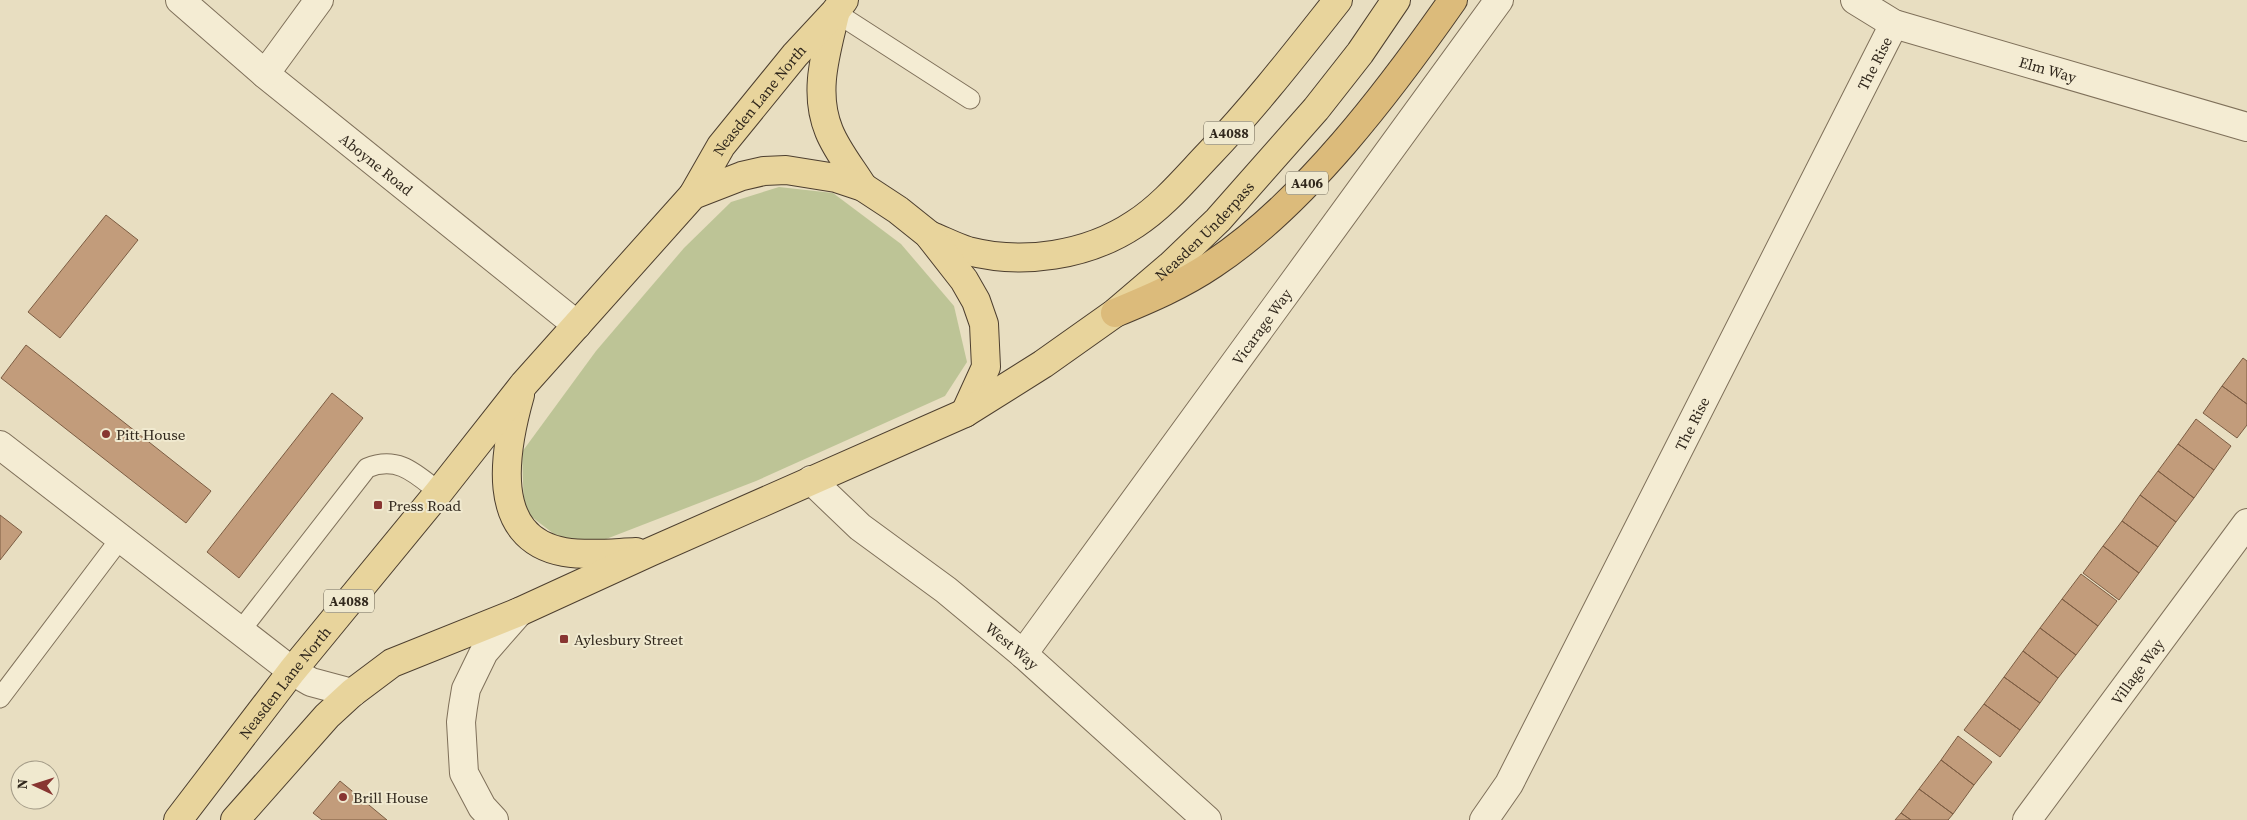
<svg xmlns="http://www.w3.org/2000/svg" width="2247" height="820" font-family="'Source Serif 4',serif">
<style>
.green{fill:#bdc496}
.building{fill:#c29c7b;stroke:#7c5d43}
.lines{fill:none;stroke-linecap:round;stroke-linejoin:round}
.service-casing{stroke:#7f705a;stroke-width:21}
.minor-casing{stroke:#7f705a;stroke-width:30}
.primary-casing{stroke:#4d3f2f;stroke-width:30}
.trunk-casing{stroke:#4d3f2f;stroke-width:30}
.service{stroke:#f4ecd3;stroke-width:19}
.minor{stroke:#f4ecd3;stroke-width:28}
.primary{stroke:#e8d49c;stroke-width:28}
.trunk{stroke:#dcbb7b;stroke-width:28}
.poi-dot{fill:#883531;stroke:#f0e9cf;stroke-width:2}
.labels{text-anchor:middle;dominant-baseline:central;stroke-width:4;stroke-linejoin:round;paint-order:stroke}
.shield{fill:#f0e9cf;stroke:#6a6252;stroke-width:1}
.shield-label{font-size:14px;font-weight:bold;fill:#31281d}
.street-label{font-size:15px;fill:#31281d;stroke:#f0e9cf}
.poi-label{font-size:15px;fill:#31281d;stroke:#f0e9cf;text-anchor:start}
</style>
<rect width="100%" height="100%" fill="#e8dec1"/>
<!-- green -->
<path class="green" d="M779,187l54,6 68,51 53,62 13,56 -22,34 -189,85 -168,65 -34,-12 -30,-23 -2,-59 74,-101 88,-103 47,-46z"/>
<!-- building -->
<path class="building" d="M106,215l32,25 -78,98 -32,-26z
M26,345l185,146 -25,32 -185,-145z
M2243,358l4,3v43l-25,-18z
M2222,386l25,18v21l-10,13 -34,-25z
M332,393l31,25 -124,160 -32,-26z
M2196,419l35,27 -17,24 -36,-26z
M2178,444l36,26 -20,28 -36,-27z
M2158,471l36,27 -18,24 -36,-27z
M2140,495l36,27 -18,25 -36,-26z
M0,515l22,17 -22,28z
M2122,521l36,26 -19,26 -36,-27z
M2103,546l36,27 -20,27 -36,-27z
M2081,574l36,27 -19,25 -36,-27z
M2062,599l36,27 -22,29 -36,-27z
M2040,628l36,27 -18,23 -35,-27z
M2023,651l35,27 -18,25 -36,-26z
M2004,677l36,26 -20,27 -36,-26z
M1984,704l36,26 -20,27 -36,-27z
M1958,736l34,26 -18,23 -33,-25z
M1941,760l33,25 -21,29 -34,-25z
M340,781l47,39h-65l-9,-7z
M1919,789l34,25 -5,6h-37l-10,-7z
M1901,813l10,7h-16z"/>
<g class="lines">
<!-- service casing -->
<g class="service-casing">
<path id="service" d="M835,12l135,87
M241,630l126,-162c31,-13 49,6 72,24
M0,698l120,-159"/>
</g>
<!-- minor casing -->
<g class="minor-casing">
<g id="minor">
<path id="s1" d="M180,0l85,74 312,251"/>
<path id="s2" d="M1855,0l39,24 353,103"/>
<path d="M265,74l54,-74"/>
<path d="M0,445l292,226 19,11 41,11"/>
<path id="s3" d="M811,480l49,47 86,63 77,64 184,166"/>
<path id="s4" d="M1023,654l476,-654"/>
<path d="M494,820l-12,-13 -18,-34 -3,-51 2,-15 3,-18 18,-37 35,-40"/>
<path id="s5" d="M1484,820l25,-36 385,-760"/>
<path id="s6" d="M2027,820l220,-297"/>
</g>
</g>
<!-- primary casing -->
<g class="primary-casing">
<g id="primary">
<path d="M835,14c-9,39 -22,78 -6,117 8,20 23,38 34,56"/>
<path id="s7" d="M693,195l28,-49 74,-91 40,-43 9,-12"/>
<path d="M929,235c13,5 26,12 39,16 55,14 119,5 167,-27 28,-18 51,-46 74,-70 46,-48 87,-101 129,-154"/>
<path d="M520,395c-15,53 -33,143 44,157 24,4 48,1 72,0"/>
<path id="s8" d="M178,820l114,-149 147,-179 85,-108 169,-189 49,-19 22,-5 22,-1 50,8 27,9 35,23 30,24 36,46 12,21 8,23 2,43 -21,46"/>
<path id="s9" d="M235,820l92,-104 25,-23 40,-30 127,-51 131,-60 315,-139 78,-49 72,-51 55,-47 48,-46 98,-111 44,-56 36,-53"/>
</g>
</g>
<!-- trunk casing -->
<g class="trunk-casing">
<path id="trunk" d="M1115,313c34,-14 67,-28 98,-49 92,-61 177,-174 240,-264"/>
</g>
<!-- service -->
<use href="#service" class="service"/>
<!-- minor -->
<use href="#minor" class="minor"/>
<!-- primary -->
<use href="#primary" class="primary"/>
<!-- trunk -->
<use href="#trunk" class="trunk"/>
</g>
<!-- markers -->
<g class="poi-dot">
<circle cx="106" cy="434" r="5"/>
<rect x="373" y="500" width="10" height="10" rx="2.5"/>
<rect x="559" y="634" width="10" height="10" rx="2.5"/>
<circle cx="343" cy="797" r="5"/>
</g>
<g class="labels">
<!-- shield labels -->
<g class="shield">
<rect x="1204" y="121.5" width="50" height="23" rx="4"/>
<rect x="1286" y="171.5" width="42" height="23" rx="4"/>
<rect x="324" y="589.5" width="50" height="23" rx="4"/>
</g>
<g class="shield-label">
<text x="1229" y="133">A4088</text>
<text x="1307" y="183">A406</text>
<text x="349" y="601">A4088</text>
</g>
<!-- street labels -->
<g class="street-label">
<text stroke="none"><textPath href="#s5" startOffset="852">The Rise</textPath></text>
<text stroke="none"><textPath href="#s2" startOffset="206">Elm Way</textPath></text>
<text stroke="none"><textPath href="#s7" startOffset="116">Neasden Lane North</textPath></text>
<text stroke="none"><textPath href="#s1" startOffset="256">Aboyne Road</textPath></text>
<text stroke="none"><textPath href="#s9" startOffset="1150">Neasden Underpass</textPath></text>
<text stroke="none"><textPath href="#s4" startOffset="405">Vicarage Way</textPath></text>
<text stroke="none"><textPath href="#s5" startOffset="448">The Rise</textPath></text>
<text stroke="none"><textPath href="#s3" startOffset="261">West Way</textPath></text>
<text stroke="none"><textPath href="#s6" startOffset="185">Village Way</textPath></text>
<text stroke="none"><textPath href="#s8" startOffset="174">Neasden Lane North</textPath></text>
</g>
<!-- poi labels -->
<g class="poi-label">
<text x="116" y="434">Pitt House</text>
<text x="388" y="505">Press Road</text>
<text x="574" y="639">Aylesbury Street</text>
<text x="353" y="797">Brill House</text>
</g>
</g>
<!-- north arrow -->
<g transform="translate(35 785) rotate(274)"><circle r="24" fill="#f0e9cf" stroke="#a49c88"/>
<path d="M0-4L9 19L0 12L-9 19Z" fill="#883531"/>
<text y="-8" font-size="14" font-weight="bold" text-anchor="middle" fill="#31281d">N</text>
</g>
</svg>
